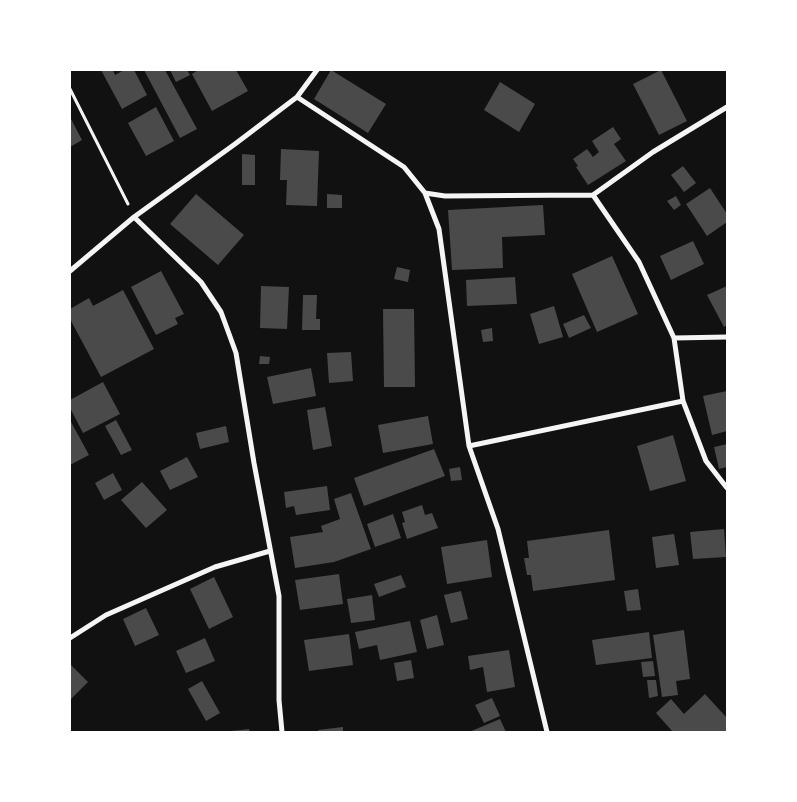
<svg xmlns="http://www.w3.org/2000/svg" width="797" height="802" font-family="Karla,sans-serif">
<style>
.building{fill:#4a4a4a}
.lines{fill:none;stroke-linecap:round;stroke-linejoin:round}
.path{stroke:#f5f5f5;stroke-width:3}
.minor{stroke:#f5f5f5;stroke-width:5}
</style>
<rect width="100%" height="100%" fill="#111"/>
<!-- building -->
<path class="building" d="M101,70h12l2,5 9,-5h10l13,25 -25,14z
M144,70h21l32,59 -17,9z
M170,70h17l3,5 -14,7z
M198,70h38l12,21 -36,20 -20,-37z
M331,70l55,34 -18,29 -54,-34z
M661,70l26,51 -28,14 -26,-51z
M500,82l35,22 -16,28 -35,-22z
M156,107l18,34 -28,15 -18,-33z
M70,117l12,23 -12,7z
M613,127l8,12 -7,5 12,17 -38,24 -12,-18 2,-1 -5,-7 14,-10 6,8 6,-5 -7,-11z
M281,149l38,2 -2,55 -31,-1 1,-25h-7z
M242,154l13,1v30h-13z
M683,166l13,17 -12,9 -13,-17z
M710,188l17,26v8l-20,14 -21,-32z
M196,194l48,41 -26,30 -48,-41z
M327,194l15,1v13h-15z
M676,196l5,9 -7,5 -7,-9z
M543,205l2,30 -43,2 1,31 -51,2 -4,-60z
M693,241l11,23 -33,16 -11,-24z
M612,256l26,58 -41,18 -25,-58z
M397,267l13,3 -2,12 -14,-3z
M161,271l23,43 -9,4 3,6 -22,11 -25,-48z
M515,277l2,27 -50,2 -1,-26z
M261,286l28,1 -2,42 -27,-1z
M727,286v39l-3,2 -17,-32z
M123,290l31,59 -53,28 -31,-58v-10l19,-11 4,8z
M303,295h14l-1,24h4v11h-18z
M554,306l9,31 -24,7 -9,-30z
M383,309h31l1,78h-31z
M584,315l7,13 -22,10 -6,-14z
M492,328l1,13 -10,1 -2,-12z
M351,352l2,29 -24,2 -2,-30z
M260,356l10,1 -1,7h-10z
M311,368l5,28 -43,8 -6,-27z
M103,382l17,32 -37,19 -13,-25v-8z
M727,391v40l-15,4 -9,-39z
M325,407l7,39 -19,4 -6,-40z
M428,416l5,28 -50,9 -5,-28z
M70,420l19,35 -19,10z
M116,420l16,30 -11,5 -16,-29z
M226,426l3,16 -29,7 -4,-16z
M673,435l13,46 -36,10 -13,-45z
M727,444v23l-8,2 -5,-22z
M434,449l11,27 -81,30 -10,-28z
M187,457l11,20 -28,13 -10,-19z
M460,467l2,13 -11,1 -2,-12z
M113,473l9,17 -18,10 -9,-17z
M142,482l25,28 -21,18 -25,-28z
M327,486l3,24 -34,5 -2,-9 -8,2 -2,-16z
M351,493l20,56 -37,13 -39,6 -5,-31 33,-5 -2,-6 19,-7 -6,-20z
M422,505l3,10 7,-2 6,15 -31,11 -5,-16 3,-1 -3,-10z
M393,514l8,24 -26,9 -8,-23z
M724,529l2,28 -33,2 -3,-27z
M609,530l6,50 -82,11 -2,-16h-4l-3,-17h5l-2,-17z
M674,534l5,31 -23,3 -4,-31z
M487,540l5,37 -45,7 -6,-37z
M339,574l4,30 -43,6 -5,-30z
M401,575l5,12 -27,10 -5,-13z
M214,577l19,40 -24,12 -19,-40z
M638,589l3,21 -14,1 -3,-20z
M461,591l7,28 -17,4 -7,-28z
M372,595l3,25 -24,3 -4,-24z
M146,608l13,27 -24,11 -12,-27z
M437,615l7,30 -17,4 -7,-29z
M410,621l7,31 -37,8 -3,-15 -18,4 -4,-17z
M684,630l6,49 -14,2 2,14 -16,2 -9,-62z
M649,632l3,26 -56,7 -4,-25z
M349,634l4,31 -44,6 -5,-31z
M205,638l10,23 -29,12 -10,-22z
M509,650l6,37 -28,5 -4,-25 -13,3 -2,-14z
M411,660l3,18 -17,3 -3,-18z
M653,661l2,15 -12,1 -2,-15z
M70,664l18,18 -18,18z
M647,680h9l2,16 -9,2z
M202,681l18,32 -14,8 -18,-32z
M705,694l22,24v14h-54l-17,-19 15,-14 13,15z
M492,698l8,18 -16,7 -9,-18z
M500,719l6,13h-37z
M343,727v5h-24l-1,-2z
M249,729l1,3h-19v-1z"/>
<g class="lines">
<!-- path -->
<path class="path" d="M70,89l58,115"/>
<!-- minor -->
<path class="minor" d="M297,97l107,70 21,26 14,36 30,217 29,83 49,203
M425,193l20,3 148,-1 60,-43 74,-45
M593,195l46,67 35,76 9,63 23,60 21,27
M134,217l67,65 20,30 15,41 18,110 25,133v104l3,32
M70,271l64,-54 101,-73 62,-47 20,-27
M674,338l53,-1
M469,446l214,-45
M70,638l36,-23 109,-48 55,-16"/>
</g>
<!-- border -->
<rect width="797" height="802" fill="none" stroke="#ffffff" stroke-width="142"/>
</svg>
